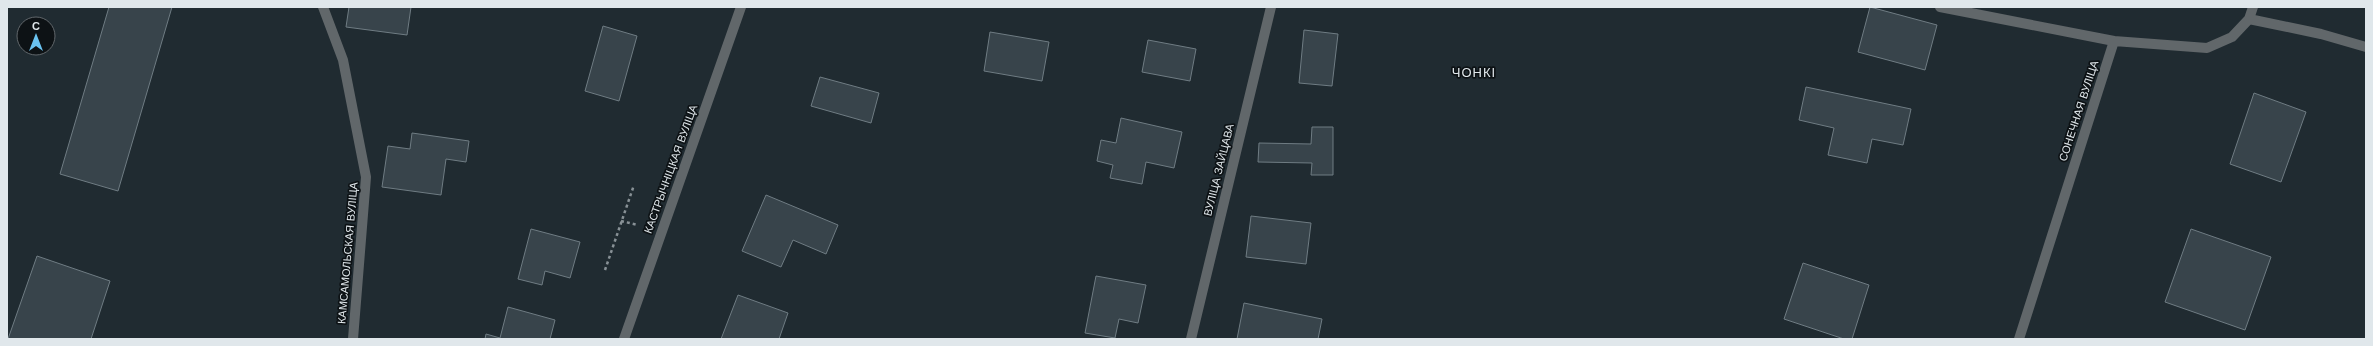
<svg xmlns="http://www.w3.org/2000/svg" width="2373" height="346" font-family="'Work Sans',sans-serif">
<style>
.building{fill:#38444b;stroke:#6f7c83}
.lines{fill:none;stroke-linecap:round;stroke-linejoin:round}
.path{stroke:#889196;stroke-width:2.5;stroke-dasharray:3 3;stroke-linecap:butt}
.minor{stroke:#61676a;stroke-width:10}
.tertiary{stroke:#61676a;stroke-width:10}
.labels{text-anchor:middle;dominant-baseline:central;stroke-width:3.5;stroke-linejoin:round;paint-order:stroke}
.street-label{font-size:11px;fill:#e0e7eb;stroke:#0d1215}
.quarter-label{font-size:13px;letter-spacing:1px;fill:#e0e7eb;stroke:#0d1215}
</style>
<rect width="100%" height="100%" fill="#202b31"/>
<!-- building -->
<path class="building" d="M109,7h63l-54,184 -58,-17z
M349,7h62l-4,28 -61,-8z
M1870,7l67,18 -12,45 -67,-18z
M603,26l34,10 -18,65 -34,-10z
M1304,30l34,4 -6,52 -33,-3z
M990,32l59,10 -7,39 -58,-10z
M1148,40l48,9 -6,32 -48,-9z
M820,77l59,16 -8,30 -60,-17z
M1806,87l105,22 -8,36 -31,-6 -5,24 -39,-8 6,-27 -35,-8z
M2254,93l52,19 -25,70 -51,-18z
M1121,118l61,14 -8,36 -28,-6 -4,22 -32,-6 3,-13 -16,-4 4,-21 15,3z
M1312,127h21v48h-22l1,-12 -54,-1 1,-19 52,1z
M412,133l57,8 -3,21 -20,-3 -5,36 -59,-8 6,-41 22,3z
M766,195l72,30 -12,29 -33,-14 -12,27 -39,-16z
M1251,216l60,7 -5,41 -60,-7z
M531,229l49,13 -10,36 -25,-7 -3,14 -24,-6z
M2191,229l80,28 -26,73 -80,-28z
M37,256l73,25 -19,58h-83z
M1803,263l66,22 -17,54h-8l-60,-20z
M1096,276l50,9 -8,38 -19,-4 -4,19 -30,-5z
M738,295l50,18 -9,26h-58z
M1244,303l78,16 -4,20h-81z
M508,307l47,13 -5,19h-65l1,-5 14,4z"/>
<g class="lines">
<!-- path -->
<path class="path" d="M621,221l17,4
M605,270l29,-85"/>
<!-- minor -->
<path class="minor" d="M323,7l20,53 23,117 -13,162
M1940,7l174,34
M2249,19l72,15 45,13
M1191,339l80,-332
M2019,339l95,-298 93,7 25,-11 17,-18 4,-12"/>
<!-- tertiary -->
<path class="tertiary" d="M624,339l117,-332"/>
</g>
<g class="labels">
<!-- street labels -->
<g class="street-label">
<text transform="translate(2079 111) rotate(-72)">СОНЕЧНАЯ ВУЛІЦА</text>
<text transform="translate(671 169) rotate(-70)">КАСТРЫЧНІЦКАЯ ВУЛІЦА</text>
<text transform="translate(1219 170) rotate(-76)">ВУЛІЦА ЗАЙЦАВА</text>
<text transform="translate(348 253) rotate(-85)">КАМСАМОЛЬСКАЯ ВУЛІЦА</text>
</g>
<!-- quarter labels -->
<g class="quarter-label">
<text x="1474" y="72">ЧОНКІ</text>
</g>
</g>
<!-- border -->
<rect width="2373" height="346" fill="none" stroke="#e0e7eb" stroke-width="16"/>
<!-- north arrow -->
<g transform="translate(36 36)"><circle r="19" fill="#0d1215" stroke="#61676b"/>
<path d="M0-3L7 15L0 10L-7 15Z" fill="#6ac3f1"/>
<text y="-6" font-size="11" font-weight="bold" text-anchor="middle" fill="#e0e7eb">С</text>
</g>
</svg>
